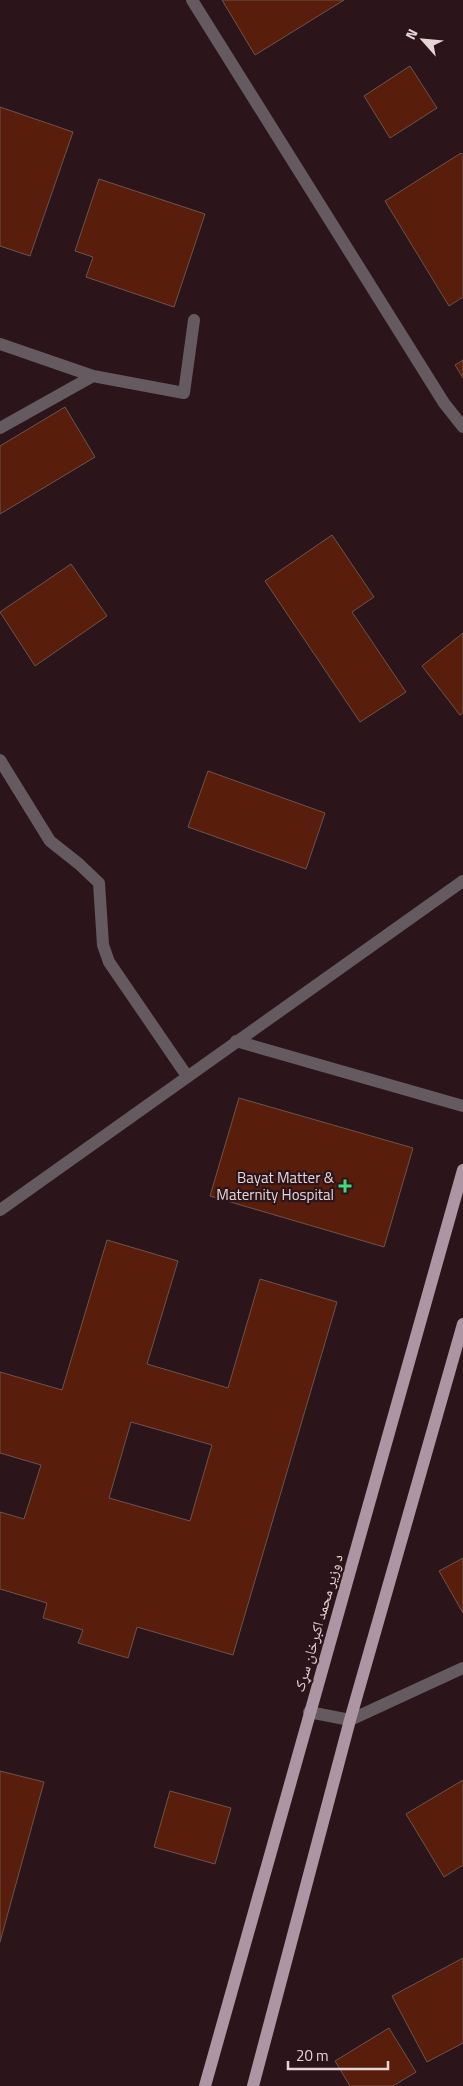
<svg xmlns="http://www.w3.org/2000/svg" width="463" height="2086" font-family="'Titillium Web','Noto Naskh Arabic',sans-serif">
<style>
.building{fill:#581e0b;stroke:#6d534b;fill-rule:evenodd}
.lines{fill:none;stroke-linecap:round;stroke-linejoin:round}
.lane{stroke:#645a60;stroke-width:12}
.street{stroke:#645a60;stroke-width:12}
.primary{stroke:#ac96a4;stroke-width:12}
.poi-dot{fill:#45d77a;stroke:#2c151a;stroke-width:2}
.labels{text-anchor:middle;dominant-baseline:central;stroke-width:4.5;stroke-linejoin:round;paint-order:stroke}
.poi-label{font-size:15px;fill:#e5d5d7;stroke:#2c151a;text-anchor:end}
.street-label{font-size:15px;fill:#e5d5d7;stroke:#2c151a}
</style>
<rect width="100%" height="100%" fill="#2c151a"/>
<!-- building -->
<path class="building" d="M222,0h122l-89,55z
M410,66l27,42 -47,30 -26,-42z
M0,107l73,25 -43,124 -30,-10z
M461,153l2,2v142l-14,9 -64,-105z
M99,179l106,35 -31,93 -88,-30 7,-20 -18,-6z
M463,360v18l-8,-13z
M65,407l30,50 -95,57v-68z
M332,535l42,62 -22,15 54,80 -46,30 -95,-141z
M71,564l36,52 -72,50 -35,-54z
M463,633v80l-3,2 -38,-49z
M208,771l117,42 -19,56 -118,-42z
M239,1098l174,50 -29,99 -174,-51z
M107,1240l71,21 -31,103 81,24 32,-109 77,23 -104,353 -96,-28 -9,31 -50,-15 5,-13 -40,-12 4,-15 -47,-14v-77l24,7 17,-54 -41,-12v-81l62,18zM131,1422l81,23 -22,76 -81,-23z
M463,1558v55l-24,-42z
M0,1771l44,11 -44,160z
M463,1780v85l-19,12 -38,-63z
M170,1791l61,17 -16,56 -61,-17z
M463,1958v85l-36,19 -35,-66z
M389,2028l27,44 -23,14h-43l-15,-25z"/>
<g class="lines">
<!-- lane -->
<path class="lane" d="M192,0l252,403 19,24
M0,344l93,32
M0,428l93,-52 91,17 10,-73
M0,760l50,81 29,23 20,19 4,62 6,17 78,114
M236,1041l227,65"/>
<!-- street -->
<path class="street" d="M0,1210l463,-329
M309,1712l41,8 113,-52"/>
<!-- primary -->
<path class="primary" d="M205,2086l258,-916
M253,2086l97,-366 113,-396"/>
</g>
<!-- markers -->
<path class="poi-dot" d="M342.5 1178.5h5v5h5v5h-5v5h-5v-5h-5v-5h5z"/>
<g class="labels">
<!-- poi labels -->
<g class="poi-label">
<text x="334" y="1177">Bayat Matter &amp;<tspan x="334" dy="17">Maternity Hospital</tspan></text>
</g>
<!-- street labels -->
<g class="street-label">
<text transform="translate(318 1623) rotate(-74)">د وزیر محمد اکبرخان سړک</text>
</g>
</g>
<!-- north arrow -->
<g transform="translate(423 40) rotate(297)" stroke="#2c151a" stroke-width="4" paint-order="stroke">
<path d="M0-4L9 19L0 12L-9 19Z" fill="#e5d5d7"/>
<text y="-8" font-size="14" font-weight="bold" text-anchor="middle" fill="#e5d5d7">N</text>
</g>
<!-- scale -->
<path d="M288 2061v8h100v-8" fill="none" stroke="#e5d5d7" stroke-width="2.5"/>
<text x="296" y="2061" font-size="15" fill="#e5d5d7" stroke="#2c151a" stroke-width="4" paint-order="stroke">20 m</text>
</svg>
